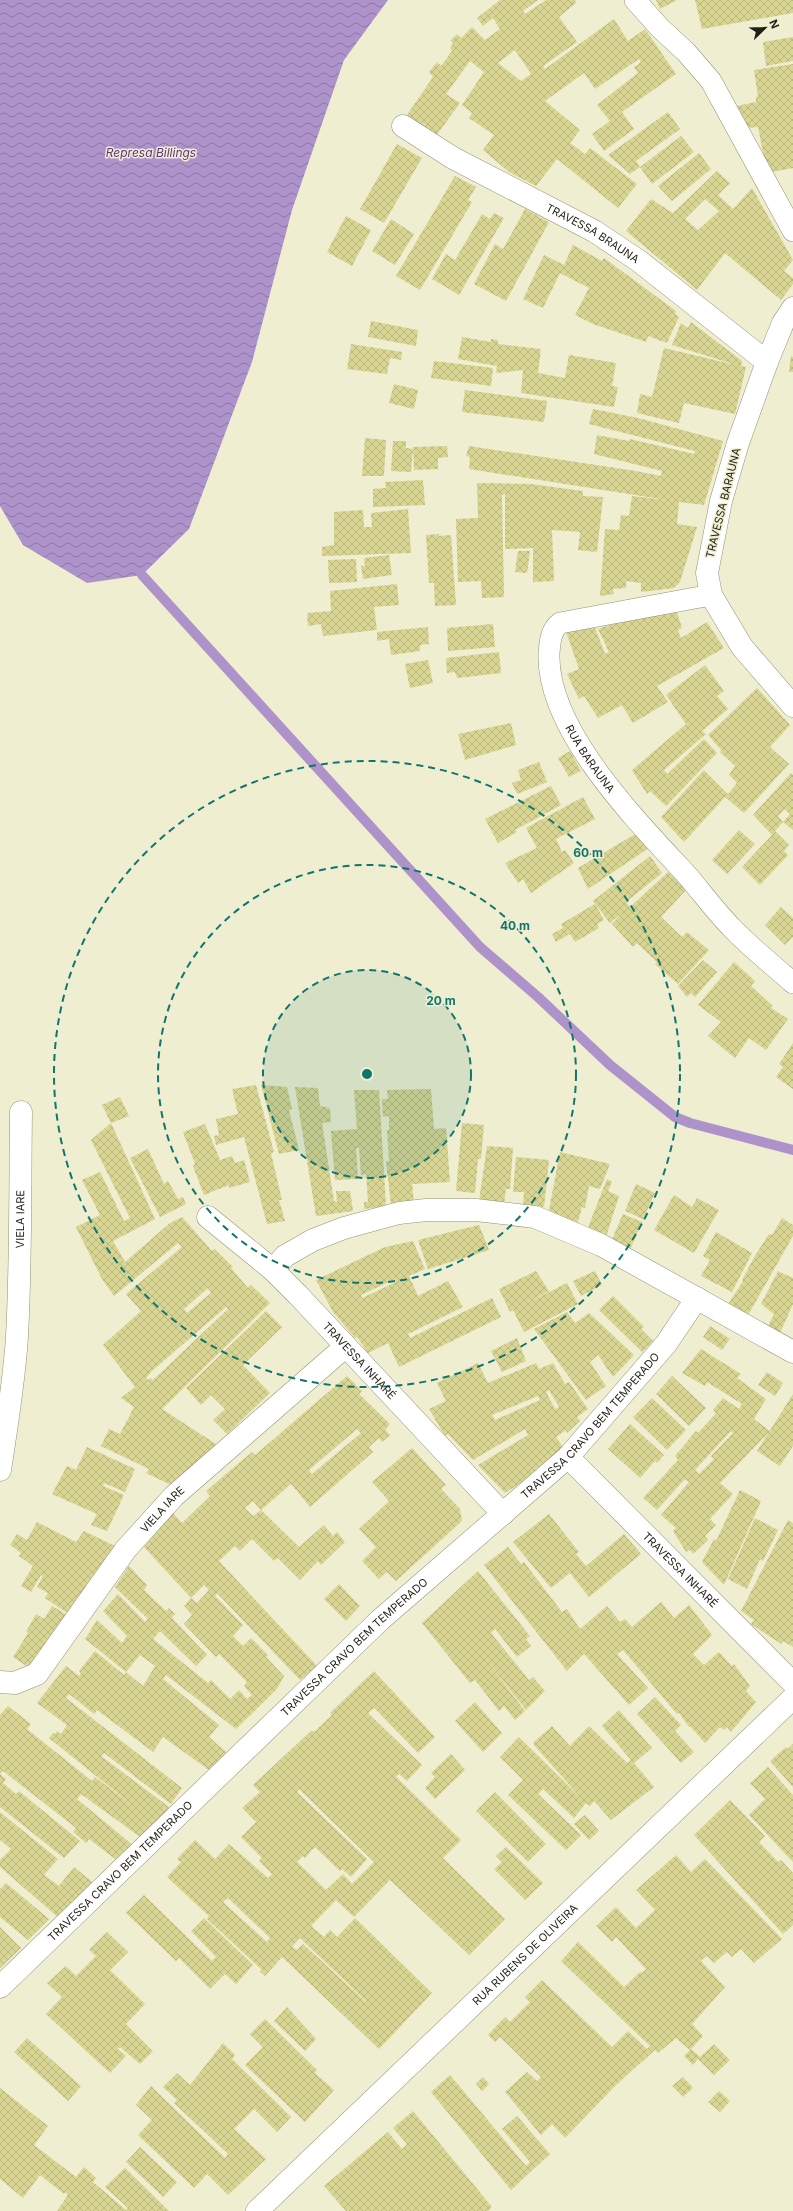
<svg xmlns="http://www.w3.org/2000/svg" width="793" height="2211" font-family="Inter,sans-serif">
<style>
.water{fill:url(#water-waves)}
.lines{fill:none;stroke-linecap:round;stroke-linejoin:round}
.stream{stroke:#ae93cb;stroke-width:10}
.building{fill:url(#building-cross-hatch);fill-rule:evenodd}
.lane-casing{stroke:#949278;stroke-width:22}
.street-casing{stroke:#949278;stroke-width:23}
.secondary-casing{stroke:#949278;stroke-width:23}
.lane{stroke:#fff;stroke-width:21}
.street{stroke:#fff;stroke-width:22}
.secondary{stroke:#fff;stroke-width:22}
.ring{fill:none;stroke:#0f766e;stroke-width:2;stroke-dasharray:7 5}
.labels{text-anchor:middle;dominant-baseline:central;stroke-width:3;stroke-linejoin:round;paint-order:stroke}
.street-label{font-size:11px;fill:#201f15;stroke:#efeed1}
.water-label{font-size:12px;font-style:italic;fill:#5b377c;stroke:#efeed1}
.centre{fill:#0f766e;stroke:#efeed1;stroke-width:2}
.ring-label{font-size:12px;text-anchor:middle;font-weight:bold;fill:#0f766e;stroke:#efeed1;stroke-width:3;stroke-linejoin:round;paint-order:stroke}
</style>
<defs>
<pattern id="water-waves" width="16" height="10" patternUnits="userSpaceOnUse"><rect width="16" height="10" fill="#ae93cb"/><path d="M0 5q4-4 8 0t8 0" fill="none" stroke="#8d77a4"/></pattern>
<pattern id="building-cross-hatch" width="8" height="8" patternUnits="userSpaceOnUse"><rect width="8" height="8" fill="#d9d593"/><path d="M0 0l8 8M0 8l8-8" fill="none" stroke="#bab67e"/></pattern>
</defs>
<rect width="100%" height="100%" fill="#efeed1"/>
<!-- water -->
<path class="water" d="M0,0h388l-44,60 -52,150 -40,152 -63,167 -47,46 -55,8 -64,-38 -23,-39z"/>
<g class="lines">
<!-- stream -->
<path class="stream" d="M142,575l338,372 58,50 72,68 65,52 15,6 103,27"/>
</g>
<!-- building -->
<path class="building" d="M500,0h38l-15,11 2,3 21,-14h29l1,3 -17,14 18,25 -34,24 2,3 69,-50 14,22 17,-12 31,45 -54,38 12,17 -30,22 -12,-17 18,-13 -13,-16 41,-32 -4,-6 7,-5 -2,-3 -44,30 -11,-16 -39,28 35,29 -10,13 15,11 5,-6 47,36 -19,24 -61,-49 -21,27 -27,-14 -26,-22 11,-15 -25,-17 3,-5 -10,-8 22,-33 -14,-11 -24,33 14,9 -24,33 -29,-21 26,-38 -4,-5 8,-10 4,4 11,-15 -2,-3 3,-5 -3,-2 7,-7 4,4 11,-11 13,13 15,-11 -7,-11 -10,8 -6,-8zM515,50l16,24 -10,7 -23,-18z
M656,0h21l-17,9z
M695,0h98v13l-91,16z
M793,37v24l-27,5 -3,-24z
M793,64v104l-26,5 -9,-46 -13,1 -8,-22 19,-4v-5l2,-1 -4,-26z
M668,112l12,17 -44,32 4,6 -10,7 -22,-19z
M681,136l13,16 -42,32 -12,-17z
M397,144l25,14 -38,65 -24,-14z
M699,153l12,16 -39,32 -14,-15z
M717,171l13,12 -12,12 15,14 19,-21 41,72 -9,11 9,7v6l-12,16 -56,-47 -28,37 -71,-59 25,-32 22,14zM705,199l14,12 -21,19 -13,-11z
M455,176l21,11 -8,13 4,2 -52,88 -24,-14z
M525,209l24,13 -43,79 -32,-17 21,-40 8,5z
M494,213l10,5 -45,77 -27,-16 14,-25 9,6 27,-46 8,5z
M346,216l25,14 -19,36 -25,-14z
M391,219l23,15 -19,31 -23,-14z
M573,245l29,16 2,-3 72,53 -1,3 4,3 -12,26 -19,-7 -2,6 -53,-18 -18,-9 14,-27 -29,-15 -17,35 -20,-9 21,-44 20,10z
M371,321l47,9 -2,16 -48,-9z
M691,322l51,39 -1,5 5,1 -11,47 -51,-11 -5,20 -42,-10 3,-19 12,3 12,-49 72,17 -64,-20 9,-22 7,5z
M462,337l29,5v-3l7,1v4l43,5 -3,24 27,5 4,-23 47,8 -4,23 6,1 -4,20 -93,-14 2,-23 -27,3 1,-7 -39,-7z
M351,344l51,8 -1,8 -11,-2 -3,16 -40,-5z
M791,356l2,1v15h-4z
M434,361l59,7 -2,18 -60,-8z
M394,384l24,6 -4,19 -25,-6z
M465,390l82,11 -3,21 -82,-10z
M593,409l45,9 85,23 -19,64 -25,-3 -2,22 20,3 -17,55 -6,6 -33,4v-9l-15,-2v7l-13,1 1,5 -14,2 5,-67 14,1 2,-15 8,1 3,-20 35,4 -198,-31 1,-12 -4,-1 3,-10 167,25 25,5 1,-5 -68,-17 3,-19 32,6 1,-2 64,15 1,-3 -106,-27z
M365,438l21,2 -2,36h-22z
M393,441h13v7l7,1 -2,23 -20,-1z
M447,446l1,11 -10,1v11l-24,1 -1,-23z
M423,480l2,25 -52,2v-18l13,-1 -1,-6z
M477,483l54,1 52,7v5l20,1 -6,55 -19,-2 2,-18 -28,-2 2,51 -21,1v-34l-28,1v-55l-3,1 2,102 -22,1 -1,-17 -23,1 -2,-63 22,-1z
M408,509l3,44 -89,3v-9l12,-2v-33l29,-2 1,17h8l-1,-14z
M439,534v2l12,-1 5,70 -21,1 -1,-23h-5l-3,-48z
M518,551h12l-3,22 -12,-1z
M389,555l3,20 -29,4 -2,-13h4l-1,-8z
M356,559l1,23 -28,1 -1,-23z
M397,584l2,21 -25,2 3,23 -54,6 -2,-12 -13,2 -1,-13 24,-2 -1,-20z
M676,609l6,19 -4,2 3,8 26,-16 17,26 -67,38 11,16 -35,21 -11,-18 -24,13 -14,-22 -5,3 -12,-25 12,-5 -16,-46 29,-3 13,34 4,-2 -11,-23 26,-9z
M493,624l2,23 -47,4 -1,-23z
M428,627l1,17 -9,1v6l-29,4 -2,-16 -12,2v-9z
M499,652l2,21 -44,5 -2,-6 -8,1 -1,-15z
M428,660l5,23 -23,5 -5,-24z
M705,665l19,26 -7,5 11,13 -26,22 4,3 -42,36 3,4 37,-35 13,14 -51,53 -16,-15 -3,3 -15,-24 54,-46 -20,-29z
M757,688l33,37 -20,22 19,17 -45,49 -19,-16 -41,45 -23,-25 43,-47 24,24 9,-11 -8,-8 6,-9 -15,-14 2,-1 -14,-16z
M511,723l5,22 -51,15 -7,-26z
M570,751l11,20 -12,6 -11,-19z
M539,762l8,20 -30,12 -5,-11 9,-3 -3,-10z
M791,773l2,2v55l-10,-8 7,-8 -5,-5 -7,7 5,6 -8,9 14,14 -5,6 4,4 -28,30 -18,-18 30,-32 -19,-20z
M551,786l10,19 -46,25 2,2 -19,11 -13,-24z
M583,797l12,22 -39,20 6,13 3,-2 9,13 -43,30 -8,-14 -5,4 -13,-20 32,-15 -11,-20z
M739,830l16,14 -28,30 -15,-14z
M637,833l12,15 -61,41 -10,-21z
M650,856l12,17 -36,29 4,5 38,-35 18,18 -25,27 21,20 5,-5 22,18 -31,34 -23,-20 2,-2 -20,-19 -4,4 -21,-23 10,-10 -12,9 -17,-22z
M595,904l9,16 -7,4 2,4 -24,14 -5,-8 -14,8 -4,-8 11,-6 -2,-4z
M781,907l12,11v19l-8,8 -20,-20z
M703,960l14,12 -22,25 -4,-4 -4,4 -9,-11z
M734,962l21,19 -4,5 22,20 -2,2 17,11 -22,31 -17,-12 -14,20 -27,-22 13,-14 -23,-17z
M793,1043v46l-17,-12 7,-10 -4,-3z
M256,1085l18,67 -3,1 11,47h-3l6,21 -18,3 -23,-87 -28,8 -2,-9 5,-1 -3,-16 22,-5 -6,-25z
M261,1085l26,2 5,22 -3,1 10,40 -20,4z
M295,1087l23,1 2,18 10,2 1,14 -9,1 12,78 3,1 -1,-11h14l3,20 -37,5z
M431,1089l3,40 12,-1 4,54 -38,2 2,19 -23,2 -5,-44h3l-2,-31h2v-14l-6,1 -1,-18h6l-1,-9z
M354,1090h25l7,116 -22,3v-7h4l-2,-28 -5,1 -2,-27h-3l2,31 -23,1 -4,-49 26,-2z
M120,1097l9,19 -18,7 44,96 -42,22 12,21 45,-39 12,-6 30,34 3,-2 18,18 -2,1 17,20 3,-3 19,18 -108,106 57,37 -46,40 -27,-13 3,-4 -48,-23 8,-17 11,5 14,-27 -13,-9 14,-11 -32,-42 38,-34 -15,-17 56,-47 -4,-4 -64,53 -12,-17 -26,-52 24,-12 -18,-35 18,-8 24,49 6,-3 -39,-78 20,-17 -9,-18zM208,1288l3,5 -24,20 -3,-4zM226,1307l2,2 -75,71 -2,-2 -3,2 -2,-2 6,-7z
M462,1123l22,2 -3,34h-3l-3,34 -19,-2z
M205,1124l15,36 12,-4 3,7 9,-3 6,22 -21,6v-3l-25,10 -11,-29 2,-2 -12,-32z
M487,1146l26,2 -3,41h-4l-2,15 -25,-3z
M148,1149l16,35 4,-3 10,18 5,-2 3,7 -26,13 -30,-59z
M560,1152l50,12 -10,25 -11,-3 -4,22 -3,-1 -5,18 -28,-15z
M516,1157l33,3 -5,47 -21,-1 1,-14h-11z
M607,1179l5,3 -4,9 11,5 -14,44 -18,-10z
M636,1184l19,9 -12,26 -18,-8z
M674,1195l18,12 5,-9 22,12 -25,43 -40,-23z
M623,1214l19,8 -13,30 -19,-8z
M782,1218l11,7v11l-46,81 -20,-11 16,-25 -1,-1 14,-26 13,-20 3,1z
M479,1225l10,25 -61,19 -10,-29z
M716,1232l36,21 -20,39 -31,-16 9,-16 -7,-4z
M413,1241l12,28 -16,7 9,20 30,-15 15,26 -55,27 2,4 82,-40 9,19 -102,50 -11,-24 -20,10 -11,-16 -2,1 -22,-26 -17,-32 69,-33zM395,1279l1,3 -34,16 -1,-3z
M536,1271l13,20 -24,13 42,-21 11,21 -54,28 -11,-22 -3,2 -11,-23z
M595,1271l7,14 -21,11 -8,-15z
M778,1271l15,7v26l-13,29 -13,-5 7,-14 -13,-10z
M613,1296l31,31 -3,2 12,12 -11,11 -43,-42z
M266,1311l16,16 -39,38 27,28 -43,41 -14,-14 12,-11 -14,-14 -10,10 -15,-17z
M567,1312l8,11 14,-10 45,42 -21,22 -15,-22 -8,7 16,24 -20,14 -52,-71z
M710,1326l20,13 -8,11 -19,-13z
M517,1338l9,23 -24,11 -11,-21z
M701,1349l40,25 -4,4 29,21 -12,20 16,12 -50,52 13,11 -23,25 6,6 -11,11 3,4 -15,14 -3,-4 -4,2 -13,-21 3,-3 -15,-13 28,-33 -4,-3 -28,31 -14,-12 35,-38 -3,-4 21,-25 2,2 18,-20 -3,-3 10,-12 16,11 3,-5 -35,-22 -2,4 -23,-13zM731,1431l2,2 -22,23 3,3 -15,15 -4,-4z
M478,1363l10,20 48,-20 3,6 14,-6 12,21 4,-2 19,27 -11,8 3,4 -13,12 -1,-3 -10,7 9,13 -30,19 3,3 -33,21 -27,-28 50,-30 -3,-6 -52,31 -25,-26 -3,2 -16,-27 17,-8 -9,-18zM549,1390l10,17 -4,2 -9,-17zM538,1396l2,4 -45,20 -3,-5z
M767,1372l16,11 -8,13 -17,-11z
M347,1376l15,15 -3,3 31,30 -5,6 5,5 -8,7 -3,-4 -10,9 4,5 -63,55 -19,-23 -30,26 -8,-9 -8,7 8,8 8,-6 38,37 25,-22 9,11 4,-4 8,10 -24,23 -3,-4 -18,19 -22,-22 -4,3 -22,-22 -12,12 -5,-5 -16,15 98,105 -17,14 -83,-87 -2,3 28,29 -10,11 10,10 8,-8 17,17 -2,2 18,19 -7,13 -41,40 -70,-54 -3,4 56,46 -10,12 17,15 -17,18 -46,-33 -10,15 -56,-42 -3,4 -25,-20 -3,4 116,90 -11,16 -67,-51 -3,3 68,51 -13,16 -16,14 -59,-43 -4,5 57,47 -15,16 -30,-23 -3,4 -13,-11 3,-4 -73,-57 -3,3 6,5 -3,4 13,11 3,-3 61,50 -16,17 -64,-51v-92l8,-9 23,18 -4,5 65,52 3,-4 42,32 -88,-71 4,-5 2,1 2,-3 4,3 6,-9 -30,-22 29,-37 13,10 2,-3 -2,-2 16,-20 29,24 2,-3 -41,-33 12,-19 25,23 5,-7 -24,-25 15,-17 27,28 3,-3 -33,-32 14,-21 18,19 -3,5 22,21 3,-3 6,6 -3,4 35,37 -11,11 -36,-35 -7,8 55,44 3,-3 19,19 9,-9 8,9 5,-4 -8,-9 3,-4 -28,-28 -3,3 -32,-33 8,-9 -8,-9 7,-8 6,5 12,-13 -5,-5 -13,13 -47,-51 29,-34 9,10 28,-27 -4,-5 46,-39 3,3zM357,1429l4,4 -49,41 -3,-4zM140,1655l15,11 -12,20 -17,-14z
M672,1376l34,32 -17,18 -33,-32z
M793,1394v52l-13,20 -23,-15z
M652,1398l34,32 -19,20 -34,-33z
M630,1424l34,31 -7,8 -2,-2 -15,17 -32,-29z
M87,1447l48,22 -10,23 -21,-9 -1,3 21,9 -17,36 -16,-6 6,-11 -45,-20 15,-28 9,4z
M412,1448l34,37 -5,4 19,20 2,12 -66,60 -9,-9 -8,7 -17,-18 14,-14 -17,-18 30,-28 -17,-19z
M740,1490l21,11 -37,84 -22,-23 12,-23 2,2z
M549,1514l30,38 -3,2 10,12 38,-32 17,20 -52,43 -19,-24 -19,15 -38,-46z
M755,1518l23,12 -15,31 -3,-2 -13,30 -19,-10z
M788,1520l5,3v124l-10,-6 -2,3 -30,-20 3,-4 -13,-9z
M37,1522l39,20 8,-11 31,15 -45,69 -25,-17 3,-5 -11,-6 6,-11 -2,-1 -10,17 -10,-6 12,-20 -14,-10 2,-3 -11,-8 7,-11 10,6z
M508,1547l13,17 3,-2 38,50 5,-3 13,20 27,-23 13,16 5,-3 7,8 29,-25 13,16 15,-13 23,30 -19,19 11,11 15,-13 13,14 2,-2 16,22 -4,5 10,11 -25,30 -4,-5 -3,3 -4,-3 -15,16 -15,-17 -1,1 -10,-14 -2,1 -54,-64 -6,4 31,34 -19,17 -45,-51 -17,17 -83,-106z
M478,1571l52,65 -4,3 5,7 -14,11 -22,-28 -4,4 38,47 4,-3 12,14 -19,19 -46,-58 45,59 -10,9 -11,-14 -5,5 -24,-31 -5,3 -48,-60z
M339,1584l21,22 -14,15 -22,-22z
M52,1606l17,10 -35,55 -21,-14 15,-24 -2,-1 10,-18 8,5z
M374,1671l61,66 -17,16 -44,-45 -6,5 54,52 -15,16 -8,-7 -3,3 65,63 -18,18 62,61 -36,36 -79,-75 -36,37 -18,-17 -25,26 13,11 6,-7 7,7 18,-19 77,75 -53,56 -97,-92 -17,19 -5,-4 2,-2 -55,-51 2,-3 -42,-39 14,-15 -4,-3 18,-19 20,19 14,-15 39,34 4,-4 -13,-13 3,-3 -21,-21 15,-15 -14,-14 18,-16 -7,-7 59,-55 2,2 18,-17 -2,-2zM299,1789l75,73 -22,22 -9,-10 -17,16 -29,-28 6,-6 2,2 10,-11 25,24 2,-2 9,8 16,-18 -70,-67zM228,1898l42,40 -3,4 -44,-40zM300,1938l66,63v1l-63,-58 -6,6 -5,-3z
M655,1697l26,28 -6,6 19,21 -13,11 -44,-49z
M475,1702l27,31 -19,19 -28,-31z
M619,1710l33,38 -18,15 20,24 -43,33 -17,-19 -4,5 -4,-3 -12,15 -31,-29 -5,5 43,41 -15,15 -58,-55 15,-15 -23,-23 19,-20 62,61 -47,-53v-3l18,-16 18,20 19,-20 38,37 4,-3 -29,-34z
M793,1744v43l-23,-26 16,-14 1,2z
M451,1754l14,16 -30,29 -10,-11 10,-11 -4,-4z
M768,1767l25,28v67l-44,-47 16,-16 -15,-16z
M495,1792l51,52 -18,18 -52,-51z
M730,1800l35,36 -6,6 19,20 3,-2 12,13v52l-10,9 -89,-99z
M0,1812l58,47 -14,16 15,11 15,-19 23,19 -37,33 -60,-52v-7l11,-11 -11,-9z
M585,1815l14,16 -10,9 -15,-16z
M506,1847l37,36 -18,17 -31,-31 8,-7 -6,-6z
M676,1855l15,17 14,-13 77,80 -28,24 -13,-14 -9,8 -5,-5 -13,11 -7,-7 -6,5 24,26 -33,37 11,12 -12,13 9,8 14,-13 16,16 -16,15 -16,-16 -5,6 -9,-9 6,-6 -14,-12 -18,15 -3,-3 -39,35 -51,53 -13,-14 -11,11 -36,-43 22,-20 10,9 4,-4 -41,-40 -5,5 -7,-7 17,-18 5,5 20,-20 -5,-5 17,-17 70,67 16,-16 19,18 3,-3 -89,-85 17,-19 46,45 16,-15 2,1 4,-4 -30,-32 -4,5 -16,-16 20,-19 20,21 19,-18 -19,-20z
M6,1883l43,36 -21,21 -28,-23v-28z
M144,1895l68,66 4,-4 -25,-26 13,-13 49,47 -17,19 -11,-10 -15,15 -31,-31 -3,3 -50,-48z
M0,1927l21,21 -21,20z
M107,1932l21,20 -18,18 35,34 -19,20 27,27 -13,13 -20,-17 -2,2 8,7 -16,17 -64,-59 16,-17 -15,-14 19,-17 10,10 20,-20 -7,-6z
M287,2007l29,32 -11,12 -31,-30z
M265,2019l52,51 -2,3 19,17 -29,32 -60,-57 18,-18 -13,-13z
M27,2038l54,48 -13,15 -54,-49z
M223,2043l12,12 -3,4 59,58 -14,15 -23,-23 -20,20 32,30 -38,36 -21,-21 -13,14 -56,-53 14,-15 -16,-15 15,-19 74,72 3,-4 -54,-51 3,-3 -14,-13 14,-14 13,12z
M450,2075l76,91 4,-4 -28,-33 15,-13 33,38 -39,36 -80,-98z
M483,2077l6,7 -7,7 -6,-7z
M683,2077l10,11 -10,9 -11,-11z
M0,2088l48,38 -14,19 42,32 8,-10 12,11 -3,4 33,28 2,-2 -23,-21 20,-19 44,43h-112l11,-16 -3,-3 -1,2 -24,-19 -17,23 -23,-19z
M719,2091l11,10 -10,11 -12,-10z
M413,2111l79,96 -4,4h-142l-22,-25 64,-54 14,17 5,-5 -14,-16z
M140,2147l37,35 -14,15 -37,-35z"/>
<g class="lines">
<!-- lane casing -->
<g class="lane-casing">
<g id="lane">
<path d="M635,0l25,28 26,24 25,29 82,150"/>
<path id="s1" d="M711,595l-151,28c-9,7 -10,18 -11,30 -3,76 87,167 136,220 16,18 30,38 47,55 19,20 41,37 61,55"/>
</g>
</g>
<!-- street casing -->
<g class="street-casing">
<g id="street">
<path id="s2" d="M403,126l50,32 141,73 45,30 128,101"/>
<path d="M793,308l-10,15 -16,39 -29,81 -17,58 -14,72 4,22 31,52 51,59"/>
<path id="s3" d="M208,1217l65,53 25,25 205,219"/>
<path d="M273,1270l12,-14 28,-16 31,-12 55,-15 27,-3h50l59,7 66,28 192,107"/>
<path id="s4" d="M568,1457l225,226"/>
<path id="s5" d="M0,1470c7,-44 14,-88 17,-133 4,-75 3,-150 4,-225"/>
<path id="s6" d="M0,1682l15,1 22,-9 89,-125 48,-53 172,-150"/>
<path id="s7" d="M0,1987l380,-367 188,-163 98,-113 31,-46"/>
</g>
</g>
<!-- secondary casing -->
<g class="secondary-casing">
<g id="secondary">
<path id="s8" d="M257,2211l536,-513"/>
</g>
</g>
<!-- lane -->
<use href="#lane" class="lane"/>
<!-- street -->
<use href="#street" class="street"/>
<!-- secondary -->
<use href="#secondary" class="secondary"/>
</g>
<!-- distance rings -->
<circle cx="367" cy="1074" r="104" fill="#0f766e" fill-opacity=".12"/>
<g class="ring">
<circle cx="367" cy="1074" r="104"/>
<circle cx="367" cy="1074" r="209"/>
<circle cx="367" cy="1074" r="313"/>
</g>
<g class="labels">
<!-- street labels -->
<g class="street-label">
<text stroke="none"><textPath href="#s2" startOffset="218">TRAVESSA BRAUNA</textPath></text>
<text transform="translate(723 503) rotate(-76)">TRAVESSA BARAUNA</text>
<text stroke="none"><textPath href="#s1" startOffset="302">RUA BARAUNA</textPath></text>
<text stroke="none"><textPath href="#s5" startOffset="252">VIELA IARE</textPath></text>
<text stroke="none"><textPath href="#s3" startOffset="209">TRAVESSA INHARÉ</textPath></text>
<text stroke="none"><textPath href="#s7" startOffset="815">TRAVESSA CRAVO BEM TEMPERADO</textPath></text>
<text stroke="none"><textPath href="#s6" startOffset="246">VIELA IARE</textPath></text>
<text stroke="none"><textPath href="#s4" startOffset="159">TRAVESSA INHARÉ</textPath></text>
<text stroke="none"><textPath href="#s7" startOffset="491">TRAVESSA CRAVO BEM TEMPERADO</textPath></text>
<text stroke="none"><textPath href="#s7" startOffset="167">TRAVESSA CRAVO BEM TEMPERADO</textPath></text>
<text stroke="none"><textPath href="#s8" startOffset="371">RUA RUBENS DE OLIVEIRA</textPath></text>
</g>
<!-- water labels -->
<g class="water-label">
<text x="151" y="152">Represa Billings</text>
</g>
</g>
<circle cx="367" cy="1074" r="6" class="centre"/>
<g class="ring-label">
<text x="588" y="857">60 m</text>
<text x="515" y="930">40 m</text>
<text x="441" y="1005">20 m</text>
</g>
<!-- north arrow -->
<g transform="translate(765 28) rotate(67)" stroke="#efeed1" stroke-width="3" paint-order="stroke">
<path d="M0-3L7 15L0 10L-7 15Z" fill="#201f15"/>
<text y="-6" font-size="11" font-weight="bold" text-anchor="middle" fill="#201f15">N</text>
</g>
</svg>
